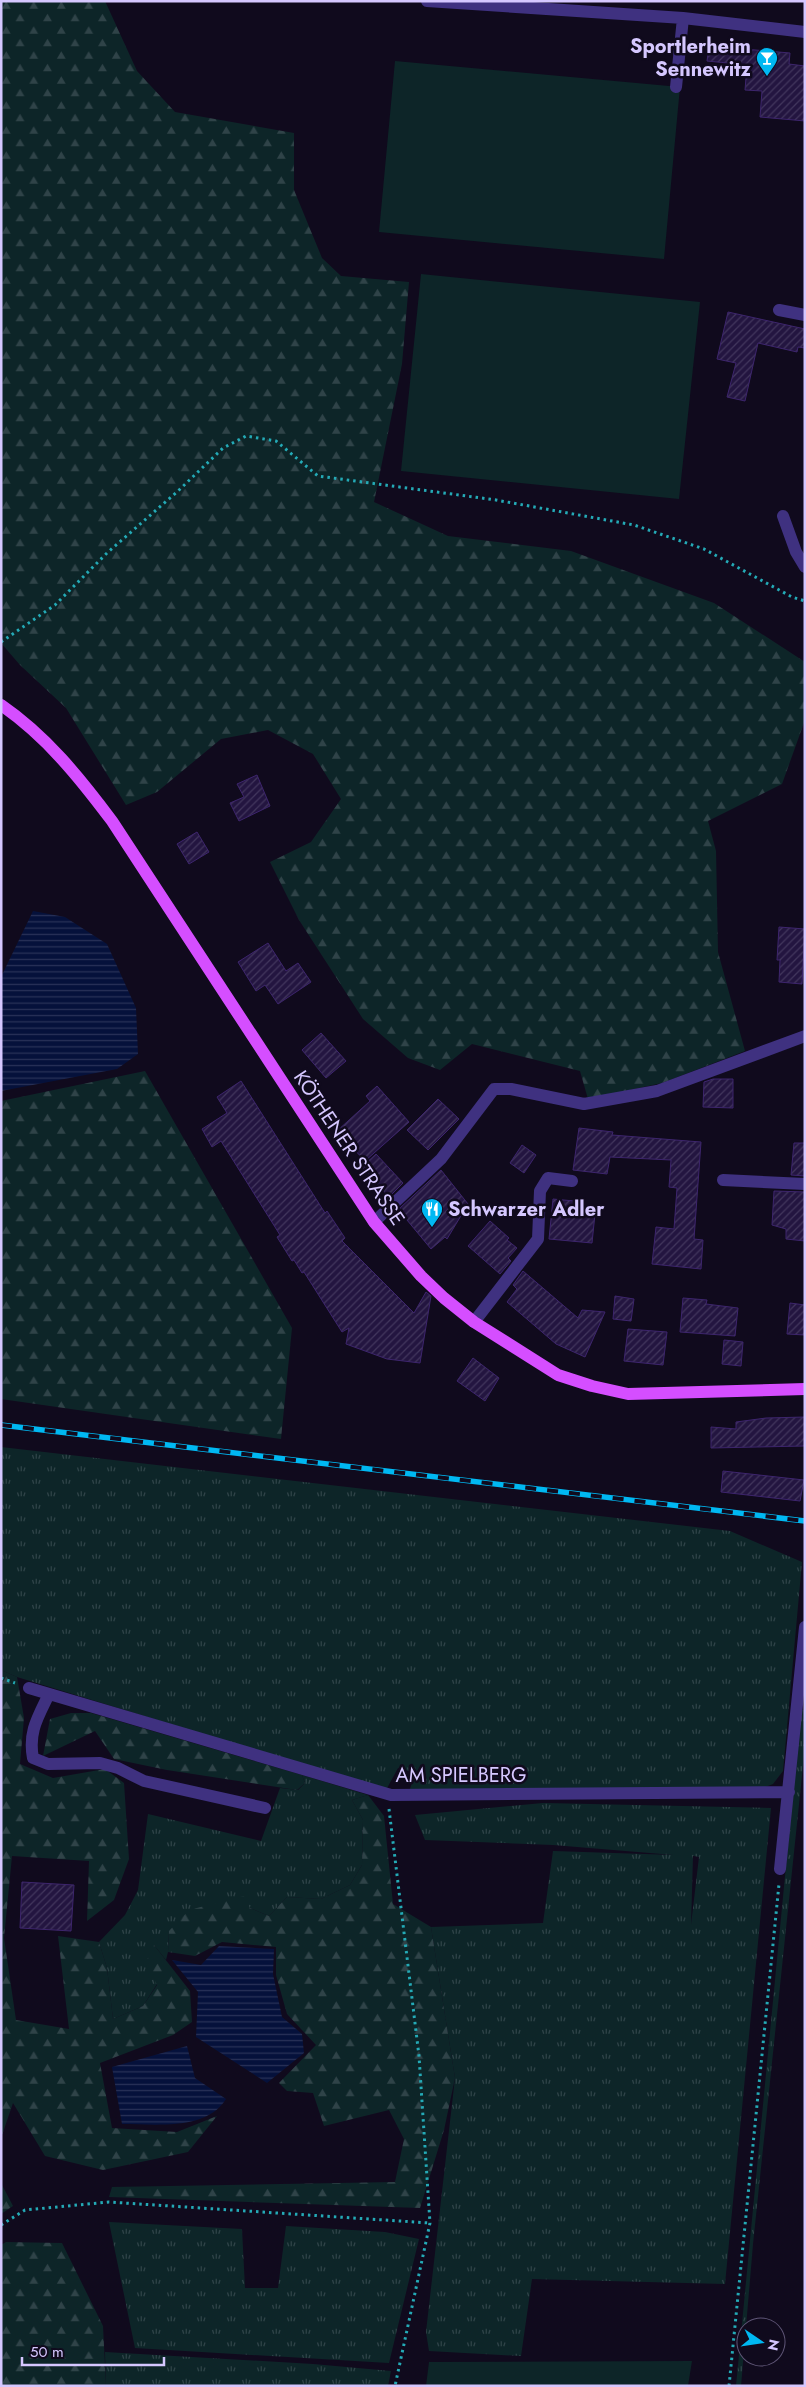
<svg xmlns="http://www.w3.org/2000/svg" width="806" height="2387" font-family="Jost,sans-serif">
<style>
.grass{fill:url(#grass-tufts);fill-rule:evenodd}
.forest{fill:url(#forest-firs)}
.green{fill:#0d2528}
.water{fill:url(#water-rules)}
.building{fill:url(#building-hatch);stroke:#3d256d}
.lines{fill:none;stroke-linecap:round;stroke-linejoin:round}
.path{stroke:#24aab6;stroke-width:3;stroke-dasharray:2.5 4;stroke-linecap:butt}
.minor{stroke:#3f3180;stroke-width:12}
.major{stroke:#d54eff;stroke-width:12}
.rail-casing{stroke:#00b8f2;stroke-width:5.5}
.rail{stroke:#100a1d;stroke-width:4;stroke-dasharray:11;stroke-linecap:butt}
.labels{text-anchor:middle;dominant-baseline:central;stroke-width:5;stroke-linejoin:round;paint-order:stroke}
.poi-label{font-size:20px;font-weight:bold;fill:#d5c7ff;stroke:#100a1d;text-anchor:end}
.street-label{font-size:20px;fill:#d5c7ff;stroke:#100a1d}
</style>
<defs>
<pattern id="grass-tufts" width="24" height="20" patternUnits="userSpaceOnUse" patternTransform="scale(1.25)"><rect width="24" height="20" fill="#0d2528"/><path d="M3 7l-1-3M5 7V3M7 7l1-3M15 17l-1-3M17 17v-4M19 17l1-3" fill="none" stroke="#2f4348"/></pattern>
<pattern id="forest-firs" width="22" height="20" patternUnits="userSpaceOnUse" patternTransform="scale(1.25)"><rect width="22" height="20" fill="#0d2528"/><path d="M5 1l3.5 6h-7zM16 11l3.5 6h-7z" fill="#2f4348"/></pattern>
<pattern id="water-rules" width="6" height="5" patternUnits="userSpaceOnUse" patternTransform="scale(1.25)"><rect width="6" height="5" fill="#05113b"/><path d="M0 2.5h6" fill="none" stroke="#293258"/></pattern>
<pattern id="building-hatch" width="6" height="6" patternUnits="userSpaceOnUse" patternTransform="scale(1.25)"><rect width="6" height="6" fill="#231540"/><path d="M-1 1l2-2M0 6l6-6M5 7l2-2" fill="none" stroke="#42365d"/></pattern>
</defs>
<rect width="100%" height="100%" fill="#100a1d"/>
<!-- grass -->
<path class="grass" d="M1,1447l729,84 72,31 -19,209 -10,13 -16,6 -347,-1 5,-16 -17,-5 -12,22 -369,-113 -16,-7z
M801,1710h4v37l-52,497 -12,142h-5z
M302,1775l66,20 -16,5 11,20 -1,45 -12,20 -29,14 -34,-2 -18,19 -19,-8 -81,23 -1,21 -2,8 -12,-15 3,39 -14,22 -30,13 -6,-51 -8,-26 26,-27 13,-25 10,-76 113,27 19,-53 18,2 7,-7z
M543,1803l228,5 -46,476 -193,-5 -11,77 -92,-5 -3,-19 29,-254 -24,-151 112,-4 10,-72 121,4 -121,-10 -128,-5 -10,-25zM694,1856l5,1 -8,68 2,-69z
M109,2222l133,7 3,59h33l8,-62 99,6 34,7 -30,124 -254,-15z
M105,2352l208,12 78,7 -3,15h-282z"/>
<!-- forest -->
<path class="forest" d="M1,1h104l32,70 38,41 119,21v57l28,68 19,18 68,6 -7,82 -28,138 74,34 123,15 143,52 91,59v58l-23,64 -74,37 8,30 2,101 27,99 -83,32 -74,16 -8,-28 -108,-27 -32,26 -32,-12 -45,-39 -64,-99 -29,-58 41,-20 30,-43 -28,-45 -45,-24 -47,9 -64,53 -31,13 -60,-97 -46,-43 -19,-22z
M145,1071l147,257 -11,111 -280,-40v-298z
M1,1670l16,7 7,41 -4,46 33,14 52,-9 19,14 5,76 -15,41 -27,21 2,-60 -77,-5 -8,82 12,82 53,9 -11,-93 41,6 8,26 6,51 30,-13 14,-21 -11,-23 8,-17 36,46 2,31 -19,13 -73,28 12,65 65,4 40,-16 -29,36 -85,18 -58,-14 -32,-53 -12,35z
M71,1713h20l211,62 3,8 -8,7 -130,-20 -53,-11 -19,-28 -52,25 7,-37z
M368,1795l16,21 9,88 38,23 24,151 -11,52 -24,78 -311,-11 3,-10 283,-5 9,-43 -15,-29 -65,16 -11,-33 -26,-2 -8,-8 37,-38 -29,-31 -11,-39v-28l-54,-5 -27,14 -27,-4 1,-21 20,-21 55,-14 6,12 19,8 18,-19 34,2 29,-14 12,-20 1,-45 -11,-20z
M1,2183l12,23 -12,8z
M6,2242l56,1 41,83 3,60h-105v-141z"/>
<!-- green -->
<path class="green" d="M395,61l285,26 -16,172 -285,-27z
M421,274l279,28 -21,197 -278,-28z
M692,2361l-4,25h-262l3,-24z"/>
<!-- water -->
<path class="water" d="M33,911l32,6 42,27 29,64 2,46 -21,15 -116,22v-114z
M219,1946l55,3 -1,25 9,43 20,17 2,19 -37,30 -71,-46 2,-45 -26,-32 29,5z
M187,2046l8,32 31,21c-20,32 -71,25 -104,25l-10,-57z"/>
<!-- building -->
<path class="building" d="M709,46l81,7 -1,11 16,2v55l-45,-4 2,-26 -17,-1 2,-25 -40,-4z
M728,312l77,17v19l-7,-1 -1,5 -39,-9 -13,58 -18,-4 9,-34 -19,-4z
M257,775l13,31 -31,15 -9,-18 14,-6 -7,-13z
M197,832l12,20 -20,12 -12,-20z
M779,927l26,2 -3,55 -23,-2 1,-22h-3z
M268,943l18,28 12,-8 13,19 -33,22 -13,-19 -9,6 -18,-29z
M321,1033l25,28 -20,17 -24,-28z
M713,1079h20v29l-30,-1 1,-25z
M241,1081l84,132 2,-2 18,27 -3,3 72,72 12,-21 5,4 -11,67 -33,-4 -41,-15 3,-16 -7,4 -38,-60 -2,1 -8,-13 -2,1 -15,-24 3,-2 -59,-94 -9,6 -10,-18 25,-16 -10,-16z
M377,1086l32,36 -44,39 -28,-30 33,-30 -4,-5z
M438,1099l21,20 -31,31 -21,-20z
M579,1128l34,4 -1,3 89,7 -7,97 9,1 -2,29 -49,-5 4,-37 18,2 3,-41 -8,-1 2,-27 -61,-3 -3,17 -34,-4z
M794,1143h11v33l-14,-1z
M522,1145l14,10 -12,18 -14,-10z
M376,1154l27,29 -14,14 -27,-30z
M441,1170l27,34 -21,35 -2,-2 -14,12 -29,-35 2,-2 -4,-4z
M774,1191l31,1v49l-19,-2v-10l-14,-4z
M553,1199l32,3 -1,11 11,1 -3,29 -43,-4z
M490,1221l19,17 -2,2 10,8 -9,10 3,3 -11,13 -32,-28z
M523,1271l55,47 4,-8 23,2 -20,45 -29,-13 -49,-42 10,-13 -4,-4z
M615,1296l19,3 -3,22 -18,-2z
M683,1298l24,2 -1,4 32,4 -3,28 -55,-4z
M790,1303l15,2v30l-18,-1z
M628,1329l39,3 -4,33 -39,-4z
M724,1340l19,2 -2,24 -19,-2z
M473,1358l26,20 -14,23 -28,-20z
M805,1417v29l-94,2v-21l25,2v-7l30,-4z
M723,1471l81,9 -4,21 -79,-9z
M22,1882l52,3 -3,46 -51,-3z"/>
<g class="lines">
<!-- path -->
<path class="path" d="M1,642l54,-37 52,-52 71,-62 45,-43 23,-12 30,5 42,35 178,24 138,25 70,24 88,48 13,4
M1,1678l14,5
M389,1809l30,247 11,167 -35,163
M1,2225l24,-15 84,-8 321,21
M729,2386l50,-502"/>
<!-- minor -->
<path class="minor" d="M427,1l256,17 122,14
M676,87l7,-69
M779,310l26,5
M783,516l13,36 9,15
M723,1180l82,4
M374,1222l67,-63 53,-70h17l73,15 73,-13 148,-55
M474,1322l64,-83 2,-48 8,-13 24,3
M29,1688l362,107 398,-3
M49,1694c-11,23 -21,38 -16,64l15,6 52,-1 18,5 26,13 121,27
M780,1869l25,-242"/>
<!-- major -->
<path class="major" d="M1,705c45,31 78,72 111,116l262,401 47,54 23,22 30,24 84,53 34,11 36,8 177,-5"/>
<!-- rail casing -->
<g class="rail-casing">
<path id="rail" d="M1,1425l804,96"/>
</g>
<!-- rail -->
<use href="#rail" class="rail"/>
</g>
<!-- icons -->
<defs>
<g id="bar-pin" transform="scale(1.125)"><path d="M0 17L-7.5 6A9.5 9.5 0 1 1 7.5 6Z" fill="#00b8f2" stroke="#100a1d"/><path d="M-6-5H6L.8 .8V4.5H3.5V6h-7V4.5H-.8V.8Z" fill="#fff"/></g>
<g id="restaurant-pin" transform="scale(1.125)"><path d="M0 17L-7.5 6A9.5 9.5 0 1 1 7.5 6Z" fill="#00b8f2" stroke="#100a1d"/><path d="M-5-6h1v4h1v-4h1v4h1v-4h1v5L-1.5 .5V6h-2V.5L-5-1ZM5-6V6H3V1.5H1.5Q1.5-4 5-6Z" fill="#fff"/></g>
</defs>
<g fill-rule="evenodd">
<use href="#bar-pin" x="767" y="58"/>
<use href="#restaurant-pin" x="432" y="1209"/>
</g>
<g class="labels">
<!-- poi labels -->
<g class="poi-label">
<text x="751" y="46">Sportlerheim<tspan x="751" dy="23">Sennewitz</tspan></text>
<text x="448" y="1209" text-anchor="start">Schwarzer Adler</text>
</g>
<!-- street labels -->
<g class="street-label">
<text transform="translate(349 1148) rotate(56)">KÖTHENER STRASSE</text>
<text x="461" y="1775">AM SPIELBERG</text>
</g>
</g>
<!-- border -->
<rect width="806" height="2387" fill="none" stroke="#d5c7ff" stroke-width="5"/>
<!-- north arrow -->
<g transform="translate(761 2342) rotate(103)"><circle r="24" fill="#100a1d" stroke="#5f5677"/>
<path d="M0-4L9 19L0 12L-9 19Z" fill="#00b8f2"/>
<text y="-8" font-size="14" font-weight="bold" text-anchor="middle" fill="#d5c7ff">N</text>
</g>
<!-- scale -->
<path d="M22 2357v8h142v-8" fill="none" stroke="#d5c7ff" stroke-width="2.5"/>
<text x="30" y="2357" font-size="15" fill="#d5c7ff" stroke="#100a1d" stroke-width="4" paint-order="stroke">50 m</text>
</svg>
